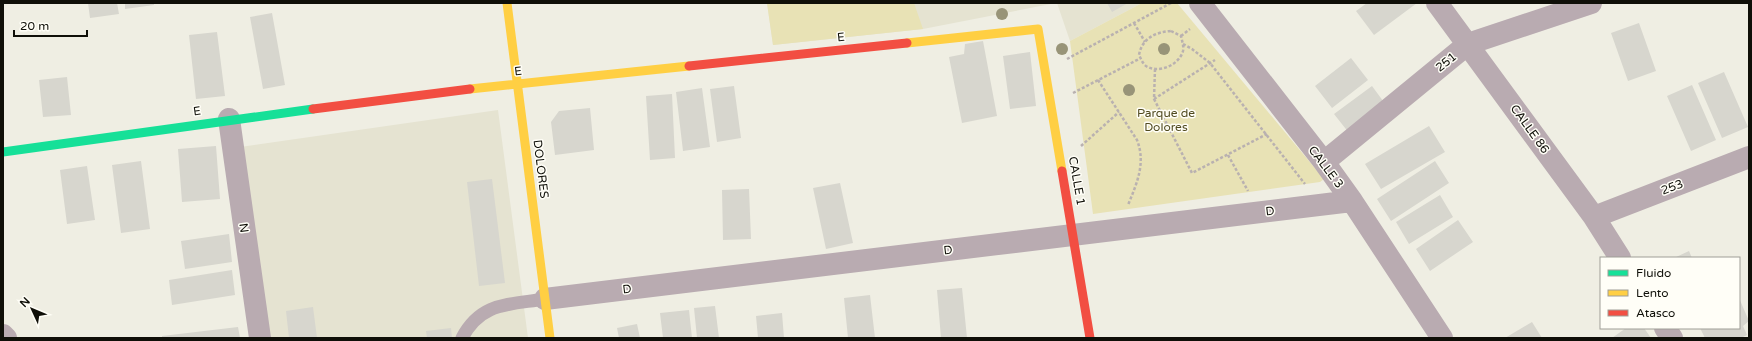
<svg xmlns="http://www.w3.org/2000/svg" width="1752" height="341" font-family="'Varela Round',sans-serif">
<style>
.built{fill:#e5e3d1}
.green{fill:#e8e2b5}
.building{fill:#d7d6ce}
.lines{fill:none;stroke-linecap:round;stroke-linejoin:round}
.path{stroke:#b9b1b0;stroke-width:2.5;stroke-dasharray:3 2;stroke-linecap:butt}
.lane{stroke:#b9abb1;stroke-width:13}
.street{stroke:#b9abb1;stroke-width:22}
.fast{stroke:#16e098;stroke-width:9}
.slow{stroke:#ffcf43;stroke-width:9}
.jam{stroke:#f24e42;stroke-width:9}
.tree{fill:#989478}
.labels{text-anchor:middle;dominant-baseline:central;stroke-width:3;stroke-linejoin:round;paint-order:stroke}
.street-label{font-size:12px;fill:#0f0f08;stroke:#fffef7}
.park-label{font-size:12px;fill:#514b20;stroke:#fffef7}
</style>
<rect width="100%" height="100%" fill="#efeee3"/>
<!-- built -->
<path class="built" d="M767,3h289l-133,26 -150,16z
M1057,3h85l-72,38z
M498,110l30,228h-262l-26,-191z"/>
<!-- green -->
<path class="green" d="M767,3h147l9,26 -150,16z
M1142,3h35l147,176 -4,3 -227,32 -23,-173z"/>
<!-- building -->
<path class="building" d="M88,3h29l2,11 -29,4z
M125,3h29v2l-29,4z
M1107,3h21l-16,9z
M1367,3h50l-43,32 -18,-24z
M272,13l13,72 -22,4 -13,-72z
M1639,23l17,48 -28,10 -17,-48z
M217,32l8,64 -29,3 -7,-64z
M983,41l14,75 -35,7 -13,-66 15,-3 1,-10z
M1030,52l6,54 -26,3 -7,-53z
M1351,58l17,22 -36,28 -17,-22z
M1724,72l24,55 -26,11 -24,-55z
M67,77l4,38 -28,2 -4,-37z
M1692,85l24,55 -25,11 -24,-55z
M734,86l7,52 -24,4 -7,-53z
M1372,86l14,19 -37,28 -15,-19z
M702,88l8,59 -27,4 -7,-59z
M672,94l3,64 -25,2 -4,-64z
M590,108l4,42 -39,5 -4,-33 8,-11z
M1429,126l16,26 -64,37 -16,-25z
M216,146l4,53 -38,3 -4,-53z
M141,161l9,68 -29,4 -9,-68z
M1435,161l14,22 -58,38 -14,-22z
M87,166l8,54 -28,4 -7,-54z
M492,179l13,104 -26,3 -12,-104z
M840,183l13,60 -27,6 -13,-61z
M749,189l2,50 -28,1 -1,-50z
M1440,195l13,22 -44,27 -13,-22z
M1458,220l15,22 -43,29 -14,-22z
M229,234l3,28 -47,7 -4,-28z
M1689,251l3,7h-18z
M232,270l3,25 -63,10 -3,-25z
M962,288l5,50h-26l-4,-48z
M870,295l5,43h-27l-4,-40z
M1739,298l10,23 -6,5 4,9 -6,3h-36l-5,-10h39z
M715,306l4,32h-22l-3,-30z
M313,307l4,31h-28l-3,-27z
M689,310l3,28h-29l-3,-25z
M782,313l2,25h-26l-2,-22z
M1532,322l10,16h-37z
M637,324l3,14h-21l-2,-10z
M238,327l2,11h-78v-2z
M451,328l1,10h-25l-1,-7z
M1626,328h18l7,10h-39z"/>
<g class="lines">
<!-- path -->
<path class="path" d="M1134,23l11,19
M1171,31l10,5c1,5 3,10 2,15 -4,14 -24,23 -37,15 -3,-2 -5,-7 -7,-11 3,-17 17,-23 32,-24z
M1181,36l9,-7
M1183,44l9,5 18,14 95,121
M1067,59l104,-56
M1155,69l-1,30 38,74 75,-39
M1098,80l39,60c9,23 0,43 -9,65
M1073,93l68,-35
M1154,99l61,-39
M1081,146l38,-34
M1228,155l20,36"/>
<!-- lane -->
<path class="lane" d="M462,338c19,-36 46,-33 83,-39"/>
<!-- street -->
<path class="street" d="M1200,3l124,159 28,39 90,137
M1437,3l157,214 26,41
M229,119l31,219
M1324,162l144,-118 123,-41
M1594,217l155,-60
M545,299l807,-98
M1665,328l7,10
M3,335l3,3"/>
<!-- fast -->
<path class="fast" d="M3,152l310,-43"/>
<!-- slow -->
<path class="slow" d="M507,3l43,335
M907,43l131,-14 24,142
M470,89l219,-23"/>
<!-- jam -->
<path class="jam" d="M689,66l218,-23
M313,109l157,-20
M1062,171l28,167"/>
</g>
<!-- trees -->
<g class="tree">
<circle cx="1002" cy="14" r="6"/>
<circle cx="1062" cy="49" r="6"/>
<circle cx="1164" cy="49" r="6"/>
<circle cx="1129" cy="90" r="6"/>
</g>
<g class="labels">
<!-- street labels -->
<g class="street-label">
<text transform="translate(841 37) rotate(-6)">E</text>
<text transform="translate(1446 62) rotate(-39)">251</text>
<text transform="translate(518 71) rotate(-7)">E</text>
<text transform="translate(197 111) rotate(-8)">E</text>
<text transform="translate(1530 129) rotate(54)">CALLE 86</text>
<text transform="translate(1326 167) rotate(53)">CALLE 3</text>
<text transform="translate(541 169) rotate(83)">DOLORES</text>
<text transform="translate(1077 181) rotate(80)">CALLE 1</text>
<text transform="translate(1672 187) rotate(-21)">253</text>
<text transform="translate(1270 211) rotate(-7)">D</text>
<text transform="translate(244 228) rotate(82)">N</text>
<text transform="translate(948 250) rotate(-7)">D</text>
<text transform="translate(627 289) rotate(-7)">D</text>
</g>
<!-- park labels -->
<g class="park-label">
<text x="1166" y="113">Parque de<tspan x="1166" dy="14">Dolores</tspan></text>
</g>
</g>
<!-- border -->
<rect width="1752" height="341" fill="none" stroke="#0f0f08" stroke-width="8"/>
<!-- legend -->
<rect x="1600" y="257" width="140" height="72" fill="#fffef7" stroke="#9f9e97"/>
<rect x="1608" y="270" width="20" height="6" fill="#16e098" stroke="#9f9e97"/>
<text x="1636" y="277" font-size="12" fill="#0f0f08">Fluido</text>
<rect x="1608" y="290" width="20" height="6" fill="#ffcf43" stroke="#9f9e97"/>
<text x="1636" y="297" font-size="12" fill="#0f0f08">Lento</text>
<rect x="1608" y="310" width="20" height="6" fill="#f24e42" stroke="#9f9e97"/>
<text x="1636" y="317" font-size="12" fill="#0f0f08">Atasco</text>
<!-- north arrow -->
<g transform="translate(32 309) rotate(314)" stroke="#fffef7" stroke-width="3" paint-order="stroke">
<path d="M0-3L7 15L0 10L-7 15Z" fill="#0f0f08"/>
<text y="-6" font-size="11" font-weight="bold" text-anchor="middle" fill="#0f0f08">N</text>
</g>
<!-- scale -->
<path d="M14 30v6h73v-6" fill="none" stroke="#0f0f08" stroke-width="2"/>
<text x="20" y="30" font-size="12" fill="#0f0f08" stroke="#fffef7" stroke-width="3" paint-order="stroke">20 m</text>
</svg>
